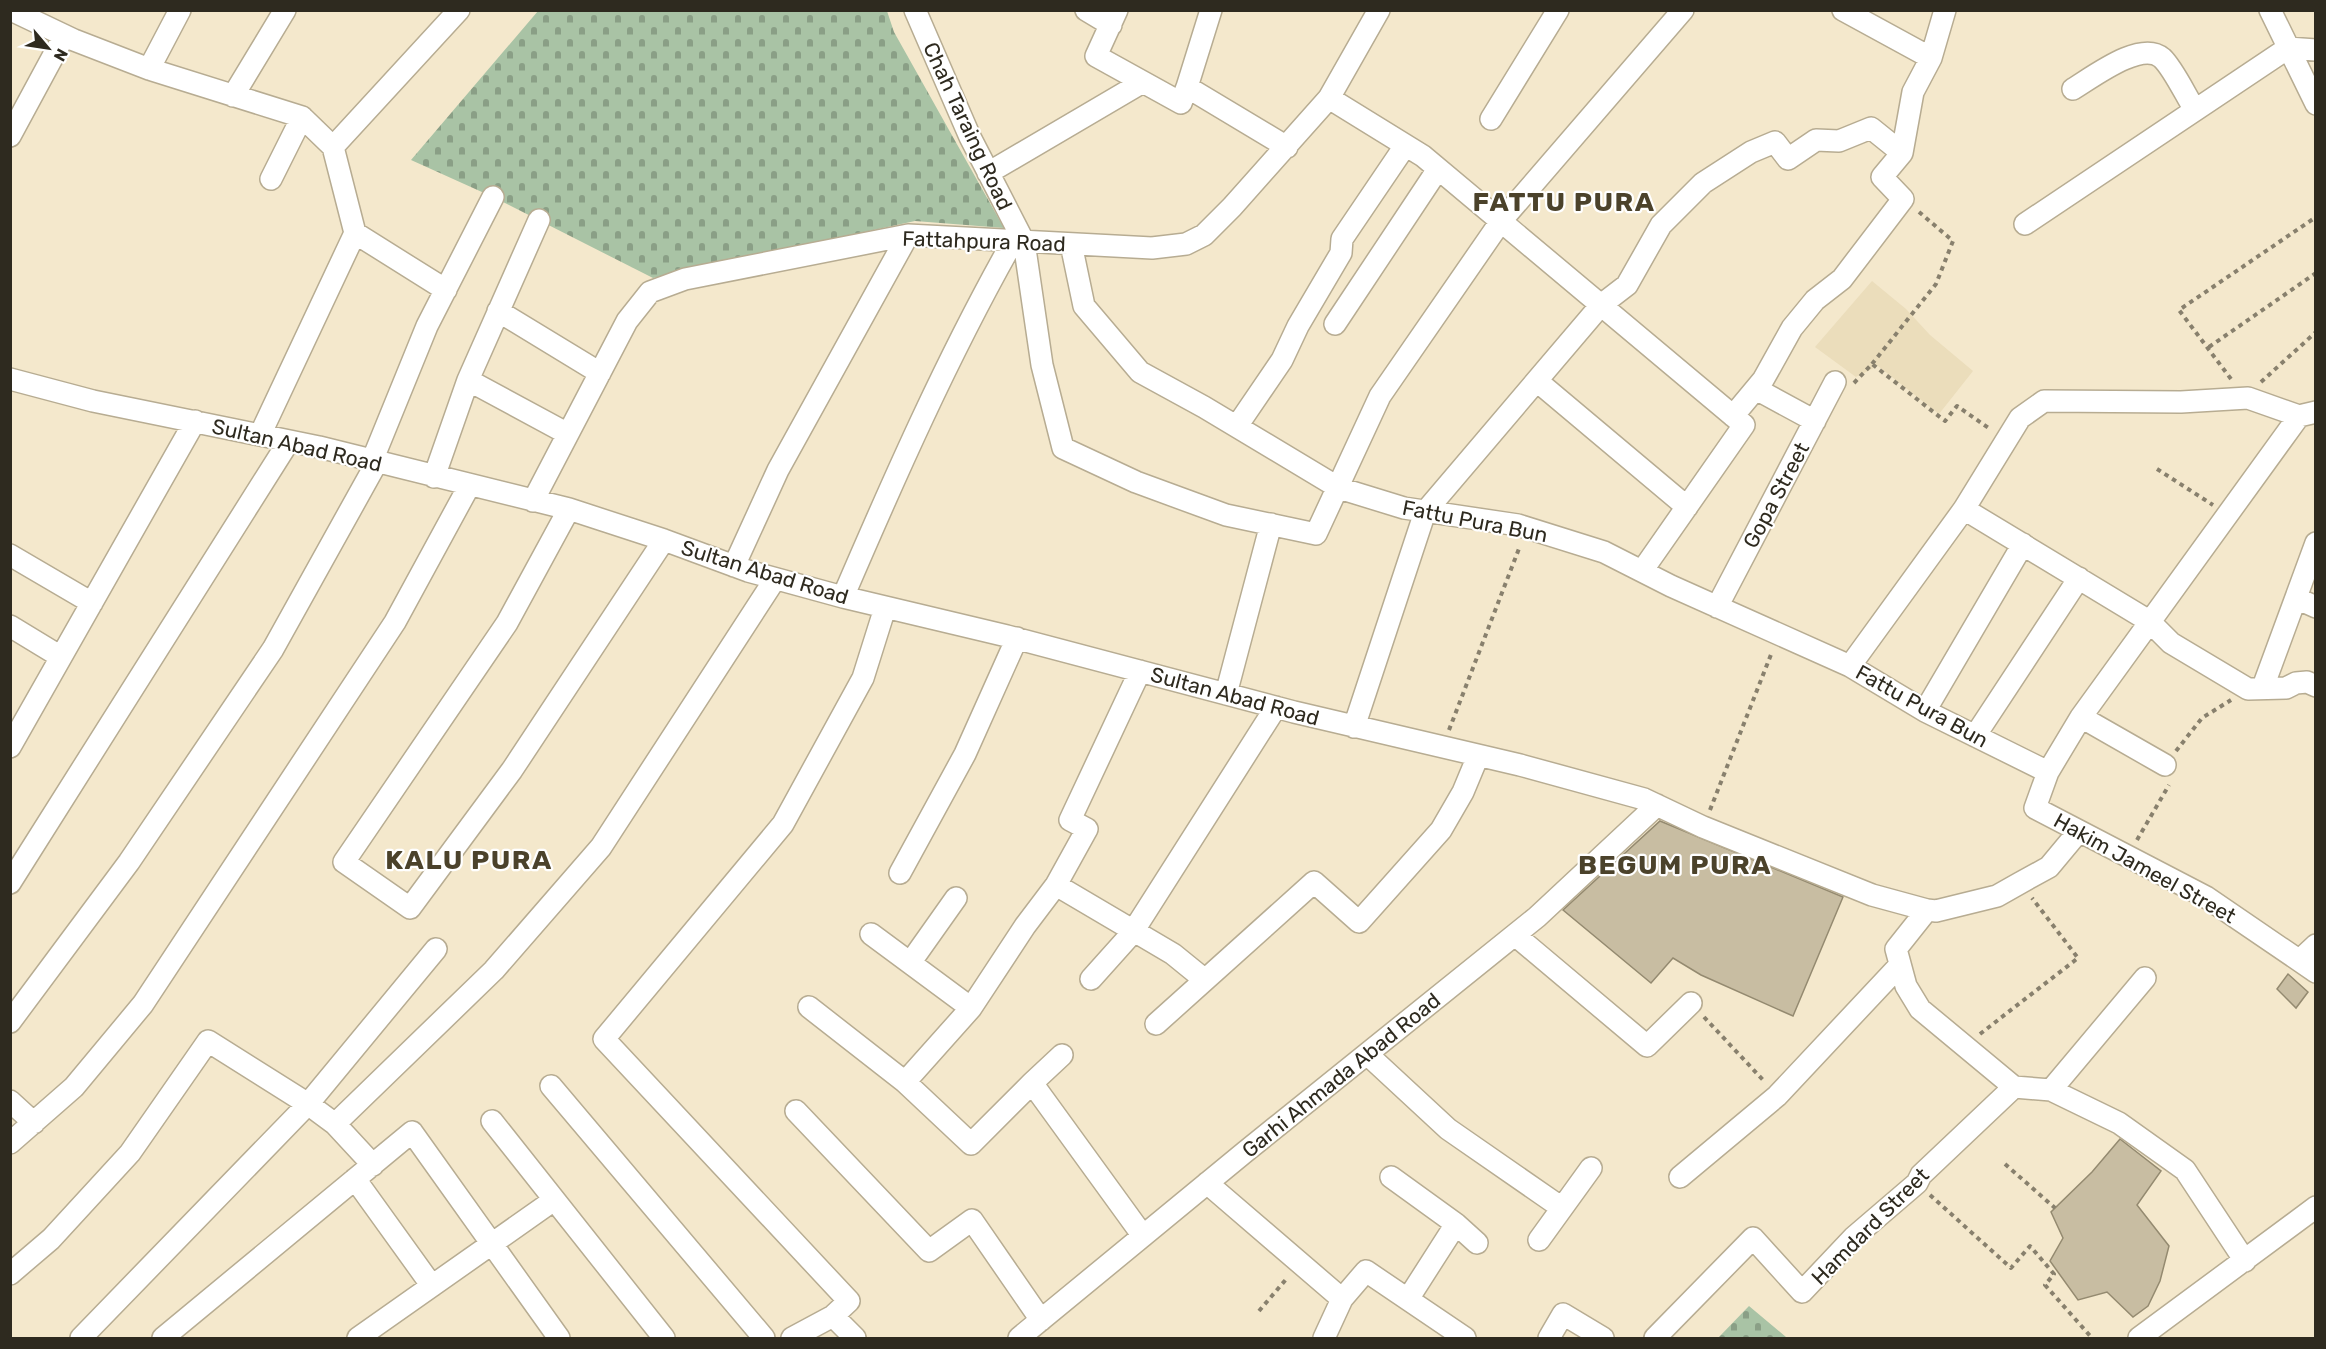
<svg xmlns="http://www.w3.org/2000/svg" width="2326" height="1349" font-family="Rubik,sans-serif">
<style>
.built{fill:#ebddbb}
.cemetery{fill:url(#cemetery-stones)}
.building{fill:#c8bda2;stroke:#948a70;stroke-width:1.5}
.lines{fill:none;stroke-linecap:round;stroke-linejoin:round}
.minor-casing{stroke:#b7ac92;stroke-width:24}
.path{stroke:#88806d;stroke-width:4;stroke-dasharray:4.5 4.5;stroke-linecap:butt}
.minor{stroke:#fff;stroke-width:21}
.labels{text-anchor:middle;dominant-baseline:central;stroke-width:4.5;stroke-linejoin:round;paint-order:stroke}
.street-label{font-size:21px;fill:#2e2a1f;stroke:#fff}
.district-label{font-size:27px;font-weight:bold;letter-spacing:1.5px;fill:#4b422b;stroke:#fff}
</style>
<defs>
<pattern id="cemetery-stones" width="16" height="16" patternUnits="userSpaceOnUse" patternTransform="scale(1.5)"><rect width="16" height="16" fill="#a9c3a5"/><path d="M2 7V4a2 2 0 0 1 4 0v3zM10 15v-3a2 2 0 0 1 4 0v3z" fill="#8a9f86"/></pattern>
</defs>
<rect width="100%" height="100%" fill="#f4e8cc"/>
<!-- built -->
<path class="built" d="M1872,281l34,28 24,26 43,36 -34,43 -61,-48 -22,11 -41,-30z"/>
<!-- cemetery -->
<path class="cemetery" d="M538,11h349l7,21 110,196 -89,-7 -262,57 -160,-81 -82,-37z
M1749,1306l37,31v1h-68z"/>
<!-- building -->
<path class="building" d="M1660,821l183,76 -50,119 -92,-41 -28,-17 -22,25 -88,-73z
M2288,974l20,18 -12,16 -19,-19z
M2120,1139l41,32 -24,34 32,41 -9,35 -12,25 -15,11 -26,-25 -29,8 -28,-39 13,-23 -12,-26 41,-40z"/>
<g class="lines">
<!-- minor casing -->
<g class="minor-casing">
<path id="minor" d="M11,10l63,30 75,29 153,48 31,30 22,86 -95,202
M915,10l55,127 54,105 18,123 21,83 73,34 90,33 90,19 64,-138 121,-175 182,-211
M1086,10l25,15
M1117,10l-21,46 85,47 6,-16 100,60
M1843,10l88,48
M2270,10l46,94
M149,69l31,-59
M1187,87l24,-77
M2073,89c20,-12 68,-49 89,-31 11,10 24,38 33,52
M233,96l52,-86
M1329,98l94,58 321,269 -102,146
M1491,119l67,-109
M10,136l54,-100
M333,147l126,-137
M988,173l155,-91
M271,179l31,-62
M2025,224l263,-176 28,2
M355,233l91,57
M1071,244l13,62 56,66 64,35 135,81 65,20 114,17 86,27 67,34 179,80 75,45 123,61
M498,311l102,62
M1335,324l103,-155
M10,379l83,22 226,46 250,62 95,31 84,31 95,26 164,39 287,76 226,53 124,34 59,28 169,68 55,15 9,1 61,-15 23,-13 29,-16 30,-36
M468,380l100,54
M1537,381l150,126
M1756,389l59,32
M1733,416l30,-36 29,-52 23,-28 27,-21 61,-80 -21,-22 20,-24 11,-61 18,-34 14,-48
M2299,416l-218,301 -33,55 -13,36 171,89 110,75
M1237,426l45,-66 16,-34 43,-73 1,-14 63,-93
M372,461l55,-135 66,-129
M434,477l34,-97 71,-160
M533,501l94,-180 23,-29 35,-13 223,-44 244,13 34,-4 18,-9 28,-28 97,-109 50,-88
M569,509l-62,114 -163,239 66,46 102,-138 152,-230
M1964,509l185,112 22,22 77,46 38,-1 10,-5 11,-1 9,4
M10,555l82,48
M734,566l44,-96 130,-235
M843,597c52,-121 105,-241 170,-356
M2296,598l20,9
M1717,607l118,-225
M10,626l51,31
M1850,666l114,-157 56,-91 24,-17 137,1 67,-4 51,18 17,-4
M1140,671l-70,149 17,9 -31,56 117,69 32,26 109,-98 45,40 82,-92 22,-38 15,-36
M2263,687l53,-144
M1226,694l45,-170
M1925,711l98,-167
M2081,717l84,48
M1354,727l71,-215 176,-207 26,-20 34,-60 42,-42 48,-31 24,-10 13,17 28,-19 23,1 32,-13 31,25
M1975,736l104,-158
M10,747l185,-326
M900,873l65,-119 52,-116
M10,883l279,-442
M1927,910l-31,39 10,37 14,23 94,78 37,3 68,33 66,47 60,91
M1134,930l142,-223
M871,934l100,74
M1515,935l132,111 44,-43
M2300,960l16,-15
M910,963l46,-65
M1091,979l43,-48
M809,1007l96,75 66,-74 54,-82 31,-41
M10,1022l119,-160 144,-213 104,-187
M1156,1024l49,-44
M1367,1054l81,75 114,79
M905,1082l66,62 61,-61 111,153
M1032,1083l30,-28
M551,1086l213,252
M2051,1090l94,-112
M10,1101l24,22
M796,1111l133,140 43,-31 69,100
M492,1121l172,217
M335,1124l159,-154 107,-123 174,-268
M10,1143l64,-56 69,-83 252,-382 74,-136
M1391,1177l65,47 21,19
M1680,1177l97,-81 122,-130
M355,1179l77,107
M1207,1183l135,116 -18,39
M1539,1240l52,-72
M10,1274l41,-35 79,-86 78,-112 100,63 27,20 38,41
M1342,1299l24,-28 99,67
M1408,1299l48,-75
M81,1338l227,-234 128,-155
M163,1338l249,-206 147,206
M358,1338l196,-138
M792,1338l41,-22
M855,1338l-22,-22 16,-15 -245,-262 179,-215 80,-146 22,-70
M1019,1338l226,-186 292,-235 120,-112
M1549,1338l14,-24 40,24
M1655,1338l98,-100 49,54 52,-55 63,-54 4,-8 93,-88
M2139,1338l177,-131"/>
</g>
<!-- path -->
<path class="path" d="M2209,347l107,-74
M1872,364l64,-80 17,-43 -34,-29
M2231,379l-52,-69 137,-93
M2261,382l55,-50
M1854,383l18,-19 73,57 12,-15 33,23
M2157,469l56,36
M1449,730l71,-184
M2176,751l26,-33 29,-18
M1710,810l62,-158
M2137,840l32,-55
M1704,1017l60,64
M1980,1034l98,-76 -46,-60
M2005,1164l50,44
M1930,1195l81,73 19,-22 24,28 -9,11 47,53
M1259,1311l29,-34"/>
<!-- minor -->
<use href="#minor" class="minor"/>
</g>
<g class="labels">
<!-- street labels -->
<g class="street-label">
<text transform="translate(968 126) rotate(65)">Chah Taraing Road</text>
<text transform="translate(984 241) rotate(2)">Fattahpura Road</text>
<text transform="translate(297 445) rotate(13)">Sultan Abad Road</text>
<text transform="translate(1776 495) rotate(-62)">Gopa Street</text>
<text transform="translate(1475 521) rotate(11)">Fattu Pura Bun</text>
<text transform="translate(765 572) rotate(17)">Sultan Abad Road</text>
<text transform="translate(1235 696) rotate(15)">Sultan Abad Road</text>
<text transform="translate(1922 706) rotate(29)">Fattu Pura Bun</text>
<text transform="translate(2145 868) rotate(29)">Hakim Jameel Street</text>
<text transform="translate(1341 1075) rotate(-39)">Garhi Ahmada Abad Road</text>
<text transform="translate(1870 1226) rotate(-45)">Hamdard Street</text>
</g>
<!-- district labels -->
<g class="district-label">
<text x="1564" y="202">FATTU PURA</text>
<text x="469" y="860">KALU PURA</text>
<text x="1675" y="865">BEGUM PURA</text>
</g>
</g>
<!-- border -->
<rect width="2326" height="1349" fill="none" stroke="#2e2a1f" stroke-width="24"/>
<!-- north arrow -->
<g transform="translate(48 48) rotate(119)" stroke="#ffffff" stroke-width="4.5" paint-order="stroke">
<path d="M0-4.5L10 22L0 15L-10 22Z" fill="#2e2a1f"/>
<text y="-9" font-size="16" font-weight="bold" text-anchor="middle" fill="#2e2a1f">N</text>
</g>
</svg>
